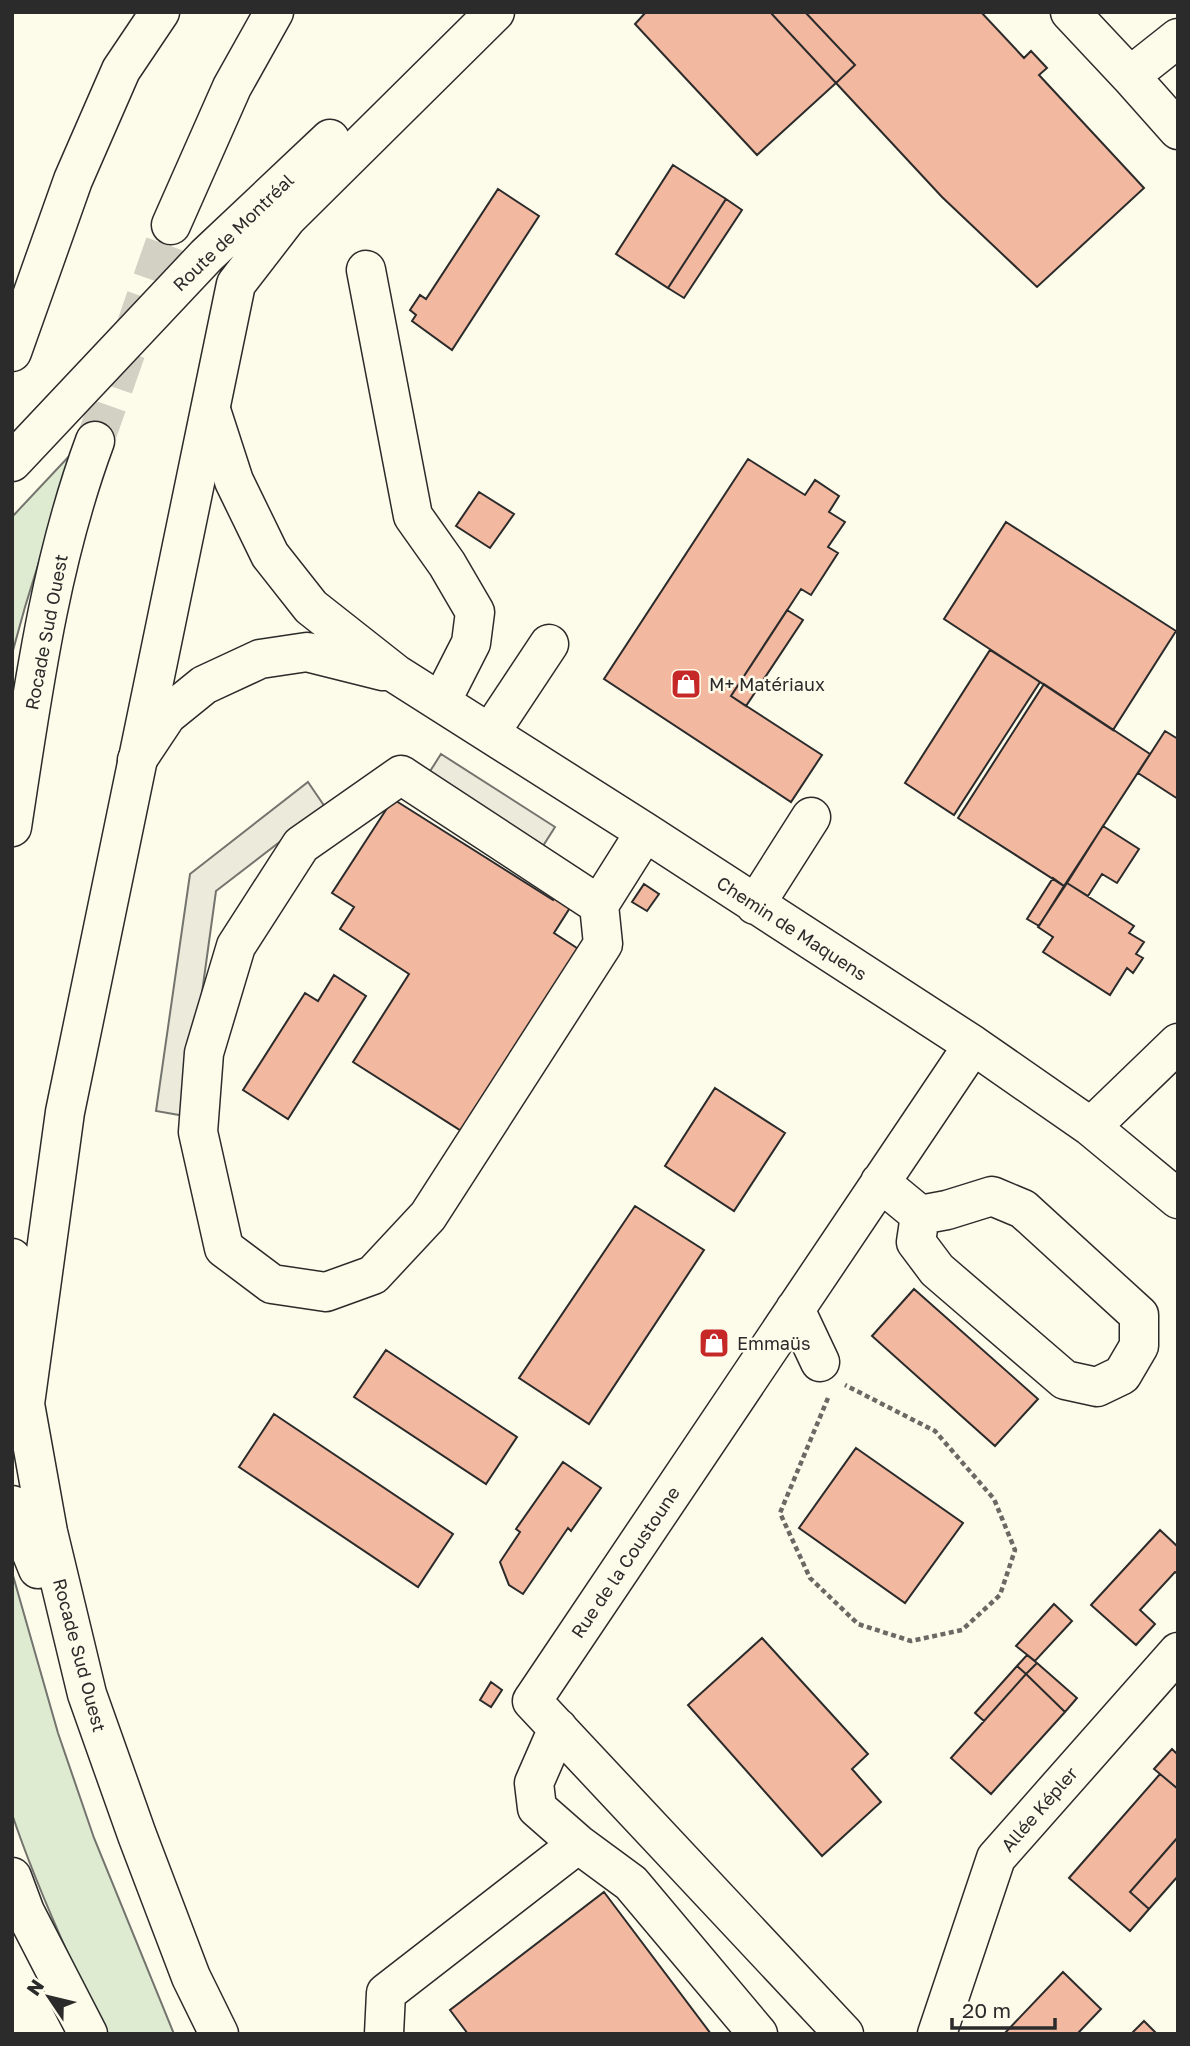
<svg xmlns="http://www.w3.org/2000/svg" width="1190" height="2046" font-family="'Golos Text',sans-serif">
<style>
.green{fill:#deebd1;stroke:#74746e;stroke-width:2}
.parking{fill:#eceadb;stroke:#74746e;stroke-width:2}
.building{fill:#f2b8a0;stroke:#2b2b2b;stroke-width:2}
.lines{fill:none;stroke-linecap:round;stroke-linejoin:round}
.major-tunnel{stroke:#d3d1c4;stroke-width:38;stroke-dasharray:38 19;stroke-linecap:butt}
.minor-casing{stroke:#2b2b2b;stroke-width:41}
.major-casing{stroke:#2b2b2b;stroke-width:41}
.path{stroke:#6a6964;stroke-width:4.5;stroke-dasharray:5 3.5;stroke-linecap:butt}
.minor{stroke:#fdfbea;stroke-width:38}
.major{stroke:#fdfbea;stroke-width:38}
.labels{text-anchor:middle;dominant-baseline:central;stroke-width:5;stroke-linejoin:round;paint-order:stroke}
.street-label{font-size:18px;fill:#2b2b2b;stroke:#fdfbea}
.poi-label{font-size:18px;fill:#2b2b2b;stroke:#fdfbea;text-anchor:start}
</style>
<rect width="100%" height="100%" fill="#fdfbea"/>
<!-- green -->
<path class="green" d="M73,452l-48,155 -13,47v-137z
M12,1572l46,161 36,105 80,196h-67c-15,-25 -26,-52 -38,-78 -21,-47 -41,-94 -57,-142z"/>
<!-- parking -->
<path class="parking" d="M441,754l114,73 -14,22 -114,-73z
M308,782l17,25 -109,84 -31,225 -29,-5 34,-237z"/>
<!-- building -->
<path class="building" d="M646,12h124l66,71 -79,72 -122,-131z
M770,12h35l50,53 -19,18z
M805,12h176l43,46 7,-7 16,17 -8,7 105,113 -107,99 -95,-90 -106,-114 19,-18z
M673,165l53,34 -58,89 -52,-34z
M498,189l41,27 -87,134 -40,-29 4,-6 -6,-5 10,-15 6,4z
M726,199l16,11 -58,88 -16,-10z
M748,459l57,36 10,-15 24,16 -10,16 16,10 -17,25 10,6 -27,42 -10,-6 -70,107 91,59 -31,47 -187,-123z
M479,492l35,22 -24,34 -34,-22z
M1006,522l170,109 -63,99 -169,-111z
M787,610l16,10 -57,86 -15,-10z
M990,650l50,32 -86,133 -49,-32z
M1044,684l106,70 -86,132 -106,-68z
M1165,731l13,8v60l-40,-26z
M393,799l160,101 5,-7 15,10 -19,30 26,17 -117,182 -110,-70 56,-88 -69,-45 14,-22 -22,-14z
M1103,826l36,23 -22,34 -15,-9 -14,22 -21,-13z
M1053,878l11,8 -25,40 -12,-7z
M1067,883l67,43 -5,7 15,9 -8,12 7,4 -10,15 -6,-5 -17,27 -67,-43 10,-15 -15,-10z
M644,884l15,10 -12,17 -15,-9z
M334,975l32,21 -78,123 -45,-29 62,-97 13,8z
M715,1088l70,45 -51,78 -69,-45z
M635,1206l69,44 -115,174 -70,-46z
M914,1289l124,110 -43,47 -123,-110z
M386,1350l131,87 -31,47 -132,-87z
M274,1414l179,120 -35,53 -179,-120z
M856,1448l107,75 -58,80 -106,-75z
M563,1462l38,26 -30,43 -3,-3 -45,66 -14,-9 -9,-23 20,-30 -4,-3z
M1160,1530l18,17v27l-3,-2 -35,38 15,14 -19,21 -45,-40z
M1054,1604l18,17 -37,40 -19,-15z
M762,1638l106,116 -16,15 29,33 -59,54 -134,-151z
M1027,1655l10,8 -11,11 -9,-8z
M1037,1663l40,35 -12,14 -39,-38z
M1017,1666l9,8 -42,47 -9,-8z
M1026,1674l39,38 -74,82 -40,-36z
M491,1682l11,8 -11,17 -11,-7z
M1172,1749l6,6v34l-24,-20z
M1160,1774l18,15v48l-48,55 19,17 -19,22 -61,-53z
M1178,1837v39l-29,33 -19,-17z
M604,1892l107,142h-243l-18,-24z
M1063,1972l38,37 -22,23 2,2h-77z
M1144,2021l13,13h-26z"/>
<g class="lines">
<!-- major-tunnel -->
<path class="major-tunnel" d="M95,441l76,-216"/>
<!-- minor casing -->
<g class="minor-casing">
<path id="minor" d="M1070,12l60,64 48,-38
M1130,76l48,54
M366,270l47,246 34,48 28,48 -4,31 -30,59
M211,410l23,71 36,74 41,52 85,67 249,158 328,213 118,82 87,72
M490,733l59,-89
M137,760l30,-45 37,-30 56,-26 47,-7 76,19
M599,905l-198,-130 -100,70 -65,101 -32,107 -6,79 26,116 48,36 54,8 47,-17 55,-59 175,-272 -4,-39 46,-73
M755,905l56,-88
M1091,1127l87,-84
M880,1182l40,33 27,-5 45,-14 31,13 116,106v31l-17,29 -25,12 -32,-7 -128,-110 -21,-28 4,-27
M795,1309l25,53
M558,1728l-24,55 3,25 41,36
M12,1877l13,35 63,122
M384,2034l2,-41 192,-149 53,39 127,151
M844,2034l-312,-333 441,-656
M937,2034l59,-176 182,-206"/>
</g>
<!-- major casing -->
<g class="major-casing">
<path id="major" d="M171,225l61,-138 42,-75
M12,352l61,-172 48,-110 39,-58
M12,462l194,-206 124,-117
M12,827c20,-130 37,-262 83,-386
M12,1258l13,146 23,128 39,162 50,141 54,142 28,57
M25,1404l40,-292 171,-828 51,-66 208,-206
M12,1505l26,64"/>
</g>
<!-- path -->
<path class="path" d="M828,1398l-48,115 30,65 48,46 53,17 51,-11 38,-35 15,-45 -21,-51 -59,-68 -90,-46"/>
<!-- minor -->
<use href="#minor" class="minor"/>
<!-- major -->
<use href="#major" class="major"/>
</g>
<!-- icons -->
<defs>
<g id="shop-square" transform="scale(1.575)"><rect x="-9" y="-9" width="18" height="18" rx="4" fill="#c62828" stroke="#fdfbea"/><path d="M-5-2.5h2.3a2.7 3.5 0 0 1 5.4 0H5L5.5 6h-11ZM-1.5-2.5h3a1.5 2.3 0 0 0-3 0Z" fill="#fff"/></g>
</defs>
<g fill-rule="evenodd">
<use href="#shop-square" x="686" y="684"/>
<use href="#shop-square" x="714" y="1343"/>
</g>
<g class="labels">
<!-- street labels -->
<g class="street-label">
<text transform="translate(233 232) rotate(-44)">Route de Montréal</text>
<text transform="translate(46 632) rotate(-79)">Rocade Sud Ouest</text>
<text transform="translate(792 928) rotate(33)">Chemin de Maquens</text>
<text transform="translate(625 1562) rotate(-56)">Rue de la Coustoune</text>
<text transform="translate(80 1655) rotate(75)">Rocade Sud Ouest</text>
<text transform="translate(1039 1809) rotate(-49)">Allée Képler</text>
</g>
<!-- poi labels -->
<g class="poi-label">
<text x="709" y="684">M+ Matériaux</text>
<text x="737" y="1343">Emmaüs</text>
</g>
</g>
<!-- border -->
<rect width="1190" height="2046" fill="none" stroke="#2b2b2b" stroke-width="28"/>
<!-- north arrow -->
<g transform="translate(49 1997) rotate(305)" stroke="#fdfbea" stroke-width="5" paint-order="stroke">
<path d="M0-5L12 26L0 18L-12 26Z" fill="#2b2b2b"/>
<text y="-10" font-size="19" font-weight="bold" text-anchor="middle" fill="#2b2b2b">N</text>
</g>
<!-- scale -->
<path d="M952 2018v10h103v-10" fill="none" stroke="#2b2b2b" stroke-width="3.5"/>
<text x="962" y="2018" font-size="21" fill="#2b2b2b" stroke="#fdfbea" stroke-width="5" paint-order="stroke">20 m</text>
</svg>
